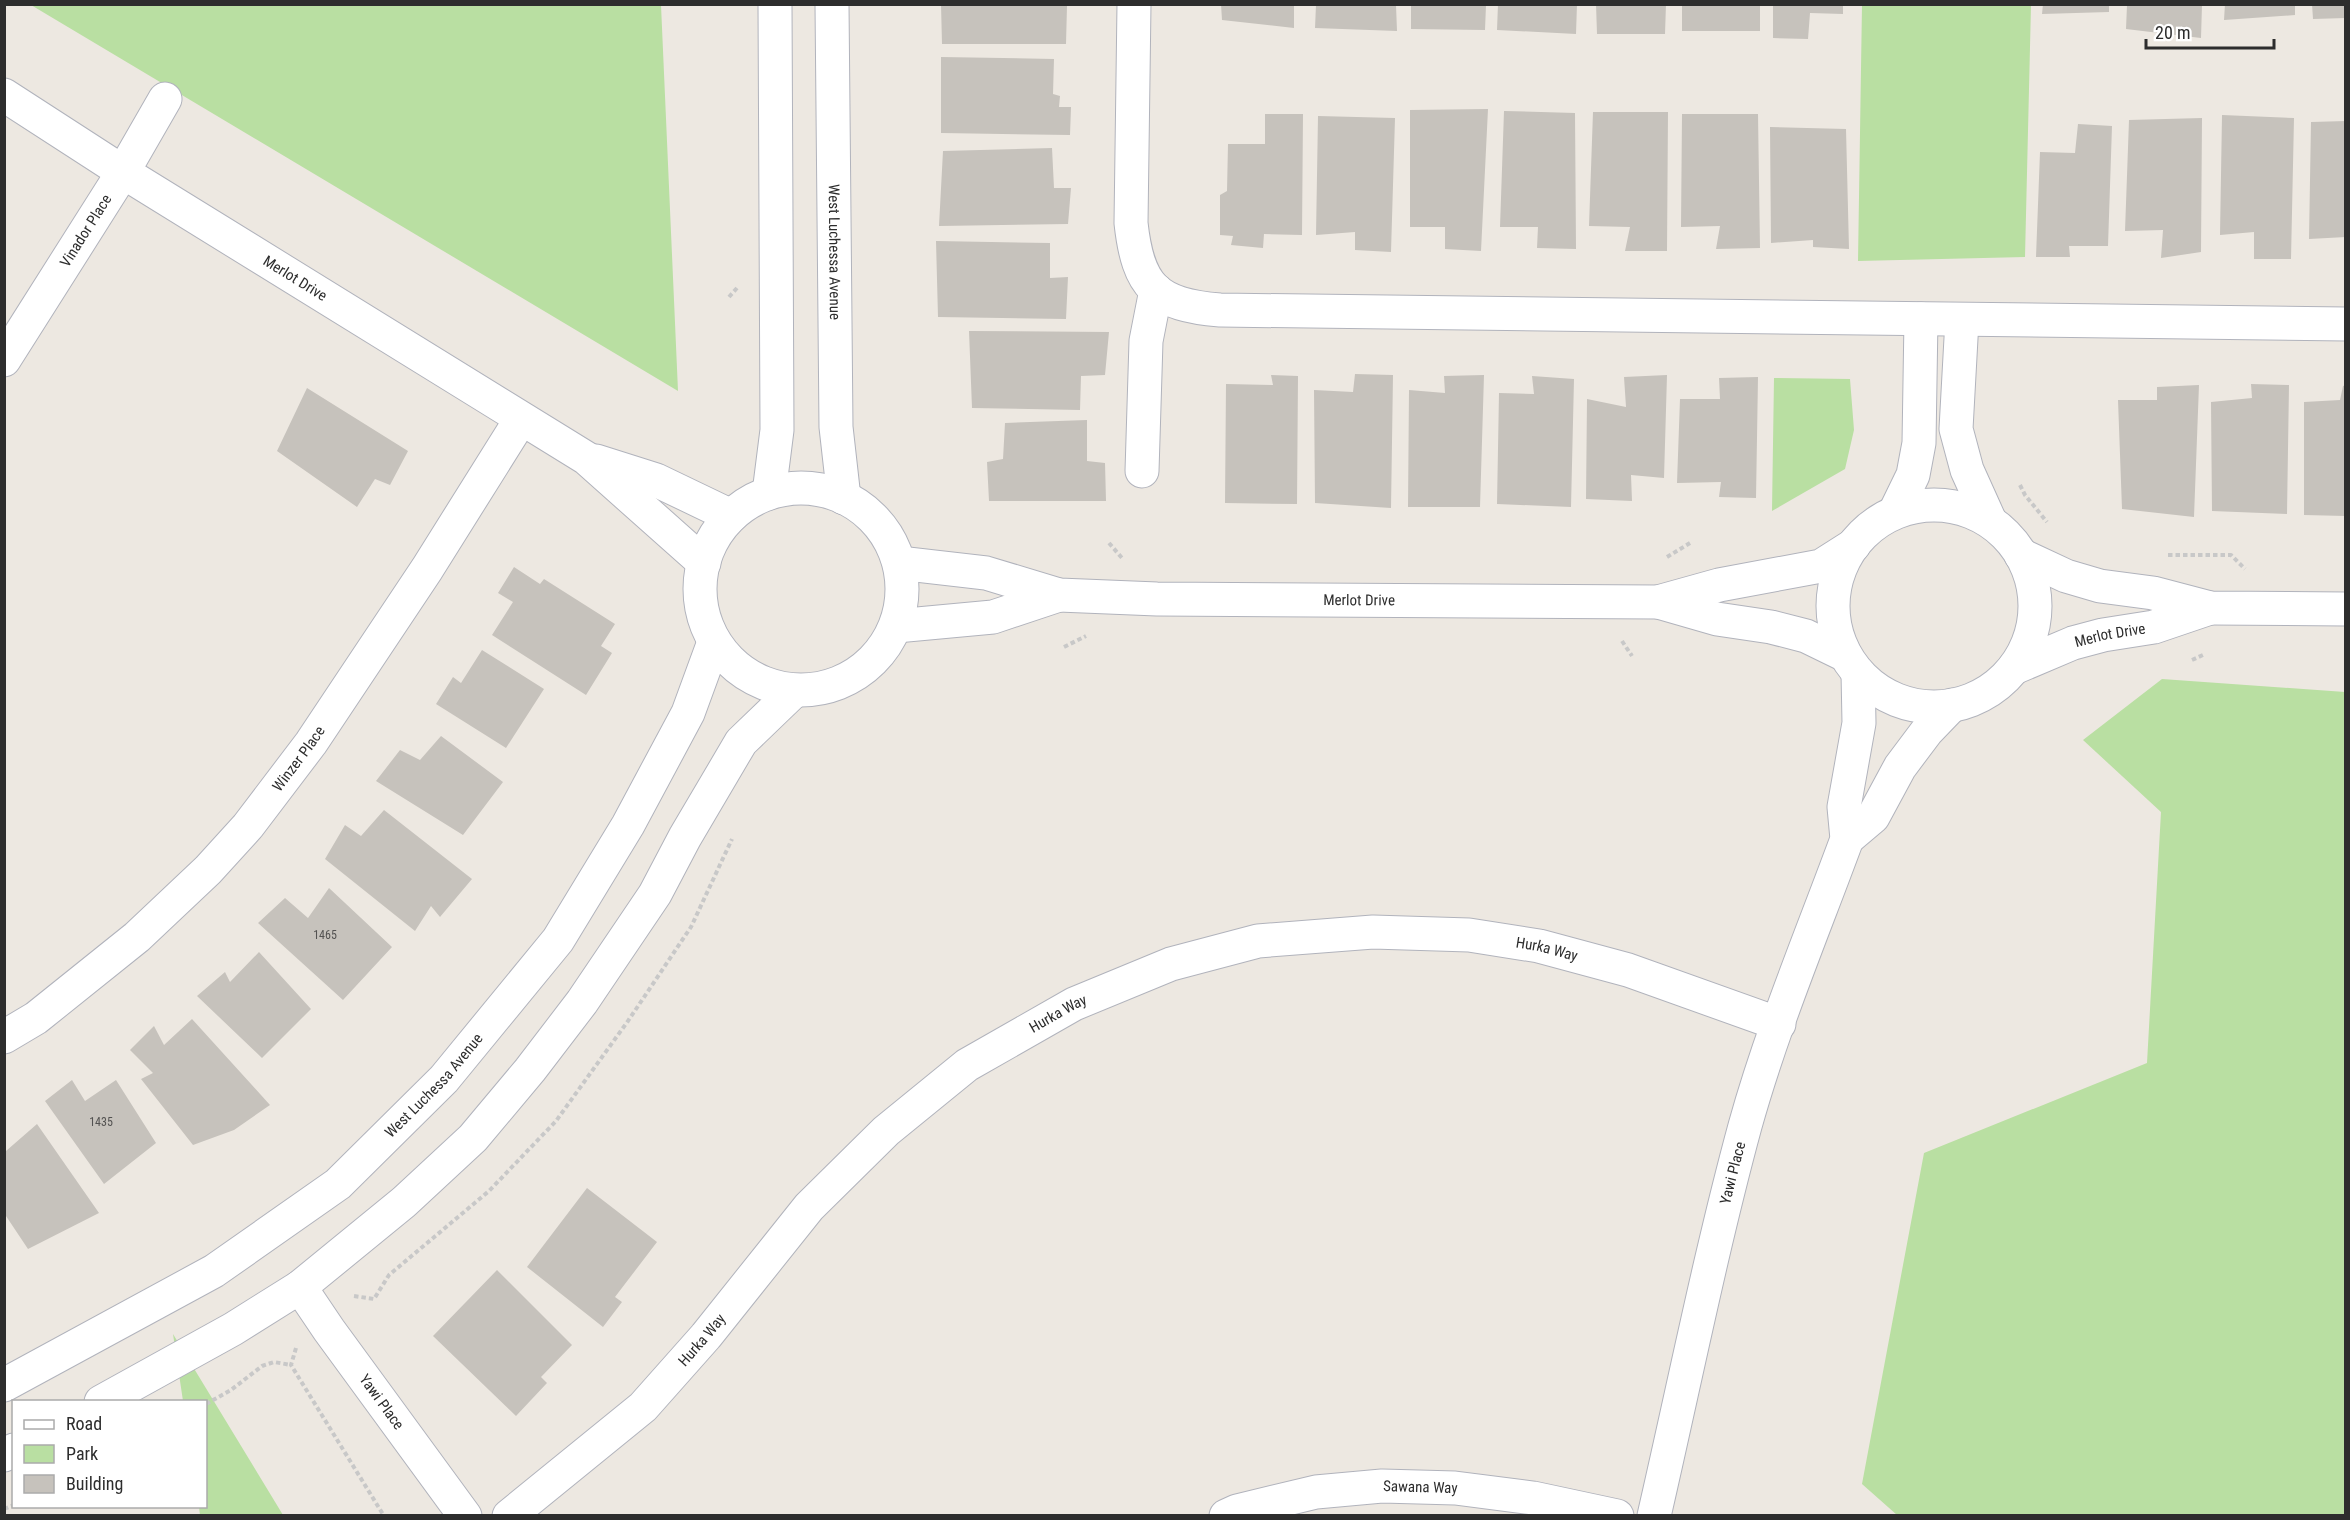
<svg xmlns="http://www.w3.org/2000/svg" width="2350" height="1520" font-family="'Roboto Condensed',sans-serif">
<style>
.green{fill:#b9dfa2}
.building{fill:#c6c2bc}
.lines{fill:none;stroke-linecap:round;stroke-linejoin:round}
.minor-casing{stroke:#b1b3bc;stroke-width:35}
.path{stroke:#c8c8c8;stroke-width:4;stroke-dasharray:4.5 3;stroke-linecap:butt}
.minor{stroke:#fff;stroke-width:33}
.labels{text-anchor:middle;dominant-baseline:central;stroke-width:4.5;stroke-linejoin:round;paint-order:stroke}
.number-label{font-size:12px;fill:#535251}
.street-label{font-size:15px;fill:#2d2d2d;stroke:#fff}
</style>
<rect width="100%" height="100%" fill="#ede8e1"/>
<!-- green -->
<path class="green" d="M31,5h630l17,386z
M1862,5h169l-6,252 -167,4z
M1774,378l76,1 4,51 -9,39 -73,42z
M2162,679l183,13v823h-448l-35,-31 62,-331 223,-90 14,-251 -78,-72z
M173,1334l110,181h-83l-1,-8 7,-1v-104l-23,-1z"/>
<!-- building -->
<path class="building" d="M941,4l126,2 -1,38h-124z
M1221,4h73v24l-72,-8z
M1498,4h79l-1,30 -79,-4z
M1596,4h70l-1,30h-68z
M1682,4h78v27h-78z
M1773,4h70v10l-33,-1 -2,26 -35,-1z
M2043,4h66v8l-67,2z
M2225,4h70v11l-71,5z
M2312,4h34v14l-33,1z
M1316,5h80l1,26 -82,-3z
M1411,5h75l-1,25 -74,-1z
M2127,5h75l-1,33 -75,-9z
M941,57l113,2 -1,35 7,2 -1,11h12l-1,28 -129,-2z
M1488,109l-7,142 -36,-2v-22h-35v-117z
M1504,111l71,2 1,136 -39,-1 1,-21h-38z
M1593,112h75l-1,139h-42l5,-24 -41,-1z
M1265,114h38l-1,121 -38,-1 -1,14 -32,-3 2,-9 -13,-1v-40l7,-4 1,-47h37z
M1682,114h76l2,134 -44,1 4,-23 -39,1z
M2222,115l72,3 -3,141h-37v-27l-34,3z
M1318,116l77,2 -4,134 -36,-2v-18l-39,3z
M2202,118l-1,134 -40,6 2,-28 -38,1 4,-111z
M2346,121v116l-37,2 2,-117z
M2078,124l34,2 -4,120h-39l1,11h-34l4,-105 35,1z
M1770,127l76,2 3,120 -36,-2v-7l-42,3z
M1052,148l2,40h17l-3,36 -129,2 4,-75z
M936,241l114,2v35l18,-1 -2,42 -128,-2z
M969,331l140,1 -4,43 -24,1 -1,34 -108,-2z
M1355,374l38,1 -2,133 -76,-5 -1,-113 39,2z
M1271,375l27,1 -1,128 -72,-1 1,-119 47,1z
M1484,375l-4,132h-72l1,-117 36,3 -1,-17z
M1667,375l-3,103 -33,-3 1,26 -46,-2 1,-100 39,8 -2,-30z
M1532,376l42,3 -3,128 -74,-3 2,-111 35,1z
M1758,377l-2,121 -37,-1 2,-15 -44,1 3,-84h40l-1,-21z
M2251,384l38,1 -2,129 -75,-3 -1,-109 41,-4z
M2199,385l-5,132 -72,-8 -4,-109h39v-13z
M2346,385v131l-42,-1v-113l36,-2 3,-14z
M307,388l101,63 -18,34 -15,-6 -18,28 -80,-56z
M1087,420v41l18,2 1,38h-117l-2,-39 16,-3 2,-36z
M514,567l26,17 4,-5 71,45 -14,22 11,7 -26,42 -94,-60 21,-33 -15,-9z
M482,650l62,39 -38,59 -70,-44 17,-27 8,6z
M441,736l62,46 -40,53 -87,-54 24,-31 20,10z
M384,810l88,69 -32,38 -9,-11 -16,25 -90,-72 20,-34 16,11z
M329,888l63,59 -49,53 -85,-77 27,-25 23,20z
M259,952l52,57 -49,49 -65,-62 28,-24 5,10z
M192,1019l78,86 -36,25 -41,15 -52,-66 12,-6 -23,-23 24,-24 10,19z
M72,1080l13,21 31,-21 40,63 -52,41 -59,-83z
M37,1124l62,89 -71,36 -24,-36v-64l2,2z
M587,1188l70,54 -42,55 7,5 -19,25 -76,-60z
M497,1270l75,75 -31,32 6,6 -31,33 -83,-80z"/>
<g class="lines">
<!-- minor casing -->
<g class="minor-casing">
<g id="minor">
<path id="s1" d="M832,4l4,423 8,71"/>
<path d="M1134,4l-3,219c7,64 25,82 89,87l1126,14"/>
<path id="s2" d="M4,95l119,77 463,286 118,105"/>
<path d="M1962,320l-6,109 11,41 23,51"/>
<path id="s3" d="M4,360l119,-188 42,-73"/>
<path d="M596,461l60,19 75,36"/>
<path d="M1142,471l4,-130 10,-51"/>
<circle cx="801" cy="589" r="101"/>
<path d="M769,493l8,-63 -2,-426"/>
<circle cx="1934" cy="606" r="101"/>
<path d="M1895,512l18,-37 6,-32 2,-124"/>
<path d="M2021,555l45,21 34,10 53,7 57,15 136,1"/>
<path id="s4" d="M899,563l87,10 73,22 98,4 501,3 61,-17 102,-19 33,-21"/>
<path d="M1658,602l59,17 54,8 35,9 39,19"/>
<path d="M896,626l97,-9 66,-22"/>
<path id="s5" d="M2014,668l59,-25 30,-8 51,-8 56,-19"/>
<path d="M1847,839l26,-22 27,-50 27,-36 25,-26"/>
<path id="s6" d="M4,1037l32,-19 101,-81 71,-67 40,-44 63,-83 116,-174 94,-150"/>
<path id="s7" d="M300,1287l29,43 136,186"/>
<path id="s8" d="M4,1385l210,-114 124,-87 106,-105 114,-139 70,-115 60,-112 26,-71"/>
<path d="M101,1402l132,-73 67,-42 104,-85 69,-64 57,-68 52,-68 73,-108 30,-57 56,-95 53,-51"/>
<path d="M4,1455l10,-5"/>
<path id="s9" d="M509,1516l134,-109 63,-71 103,-129 77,-76 81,-66 107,-61 97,-40 87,-23 115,-9 96,3 70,11 89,24 151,54"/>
<path id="s10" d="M1226,1516l11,-5 79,-19 66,-6 73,2 78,10 84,18"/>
<path id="s11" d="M1654,1516c30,-130 56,-261 91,-390 27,-97 67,-192 102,-287l-3,-32 15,-84 -1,-50"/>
</g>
</g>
<!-- path -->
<path class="path" d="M729,297l8,-9
M2020,485l5,10 22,27
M1109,543l13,15
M2168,555h63l14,14
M1667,557l23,-14
M1622,641l10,15
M1064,647l22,-11
M2192,660l13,-6
M354,1296l20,3 15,-24 100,-84 67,-70 72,-100 63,-94 41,-88
M296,1348l-5,17 93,151
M206,1404l25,-14 31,-24 12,-4 17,3
M4,1509l10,-4"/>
<!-- minor -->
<use href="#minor" class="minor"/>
</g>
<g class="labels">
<!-- number labels -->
<g class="number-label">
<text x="325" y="935">1465</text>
<text x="101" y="1122">1435</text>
</g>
<!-- street labels -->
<g class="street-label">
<text stroke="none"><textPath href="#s3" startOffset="153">Vinador Place</textPath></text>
<text stroke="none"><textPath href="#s1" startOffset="248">West Luchessa Avenue</textPath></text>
<text stroke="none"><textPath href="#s2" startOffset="344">Merlot Drive</textPath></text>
<text stroke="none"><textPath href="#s4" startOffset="464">Merlot Drive</textPath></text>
<text stroke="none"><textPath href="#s5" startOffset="102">Merlot Drive</textPath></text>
<text stroke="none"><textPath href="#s6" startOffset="408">Winzer Place</textPath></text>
<text stroke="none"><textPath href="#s9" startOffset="1254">Hurka Way</textPath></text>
<text stroke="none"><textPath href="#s9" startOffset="750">Hurka Way</textPath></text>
<text stroke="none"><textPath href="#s8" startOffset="528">West Luchessa Avenue</textPath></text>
<text stroke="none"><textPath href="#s11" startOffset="352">Yawi Place</textPath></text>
<text stroke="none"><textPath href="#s9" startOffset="262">Hurka Way</textPath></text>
<text stroke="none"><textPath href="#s7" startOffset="141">Yawi Place</textPath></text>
<text stroke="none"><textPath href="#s10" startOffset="198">Sawana Way</textPath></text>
</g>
</g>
<!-- border -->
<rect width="2350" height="1520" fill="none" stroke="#2d2d2d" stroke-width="12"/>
<!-- legend -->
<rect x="12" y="1400" width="195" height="108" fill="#ffffff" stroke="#ababab" stroke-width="1.5"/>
<rect x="24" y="1420" width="30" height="9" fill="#ffffff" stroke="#ababab" stroke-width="1.5"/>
<text x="66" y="1430" font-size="18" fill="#2d2d2d">Road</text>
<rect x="24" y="1445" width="30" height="18" fill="#b9dfa2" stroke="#ababab" stroke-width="1.5"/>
<text x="66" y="1460" font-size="18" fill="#2d2d2d">Park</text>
<rect x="24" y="1475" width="30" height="18" fill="#c6c2bc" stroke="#ababab" stroke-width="1.5"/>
<text x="66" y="1490" font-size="18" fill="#2d2d2d">Building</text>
<!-- scale -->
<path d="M2146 39v9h128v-9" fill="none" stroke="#2d2d2d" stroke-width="3"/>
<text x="2155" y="39" font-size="18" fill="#2d2d2d" stroke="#ffffff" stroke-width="4.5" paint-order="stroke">20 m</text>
</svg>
